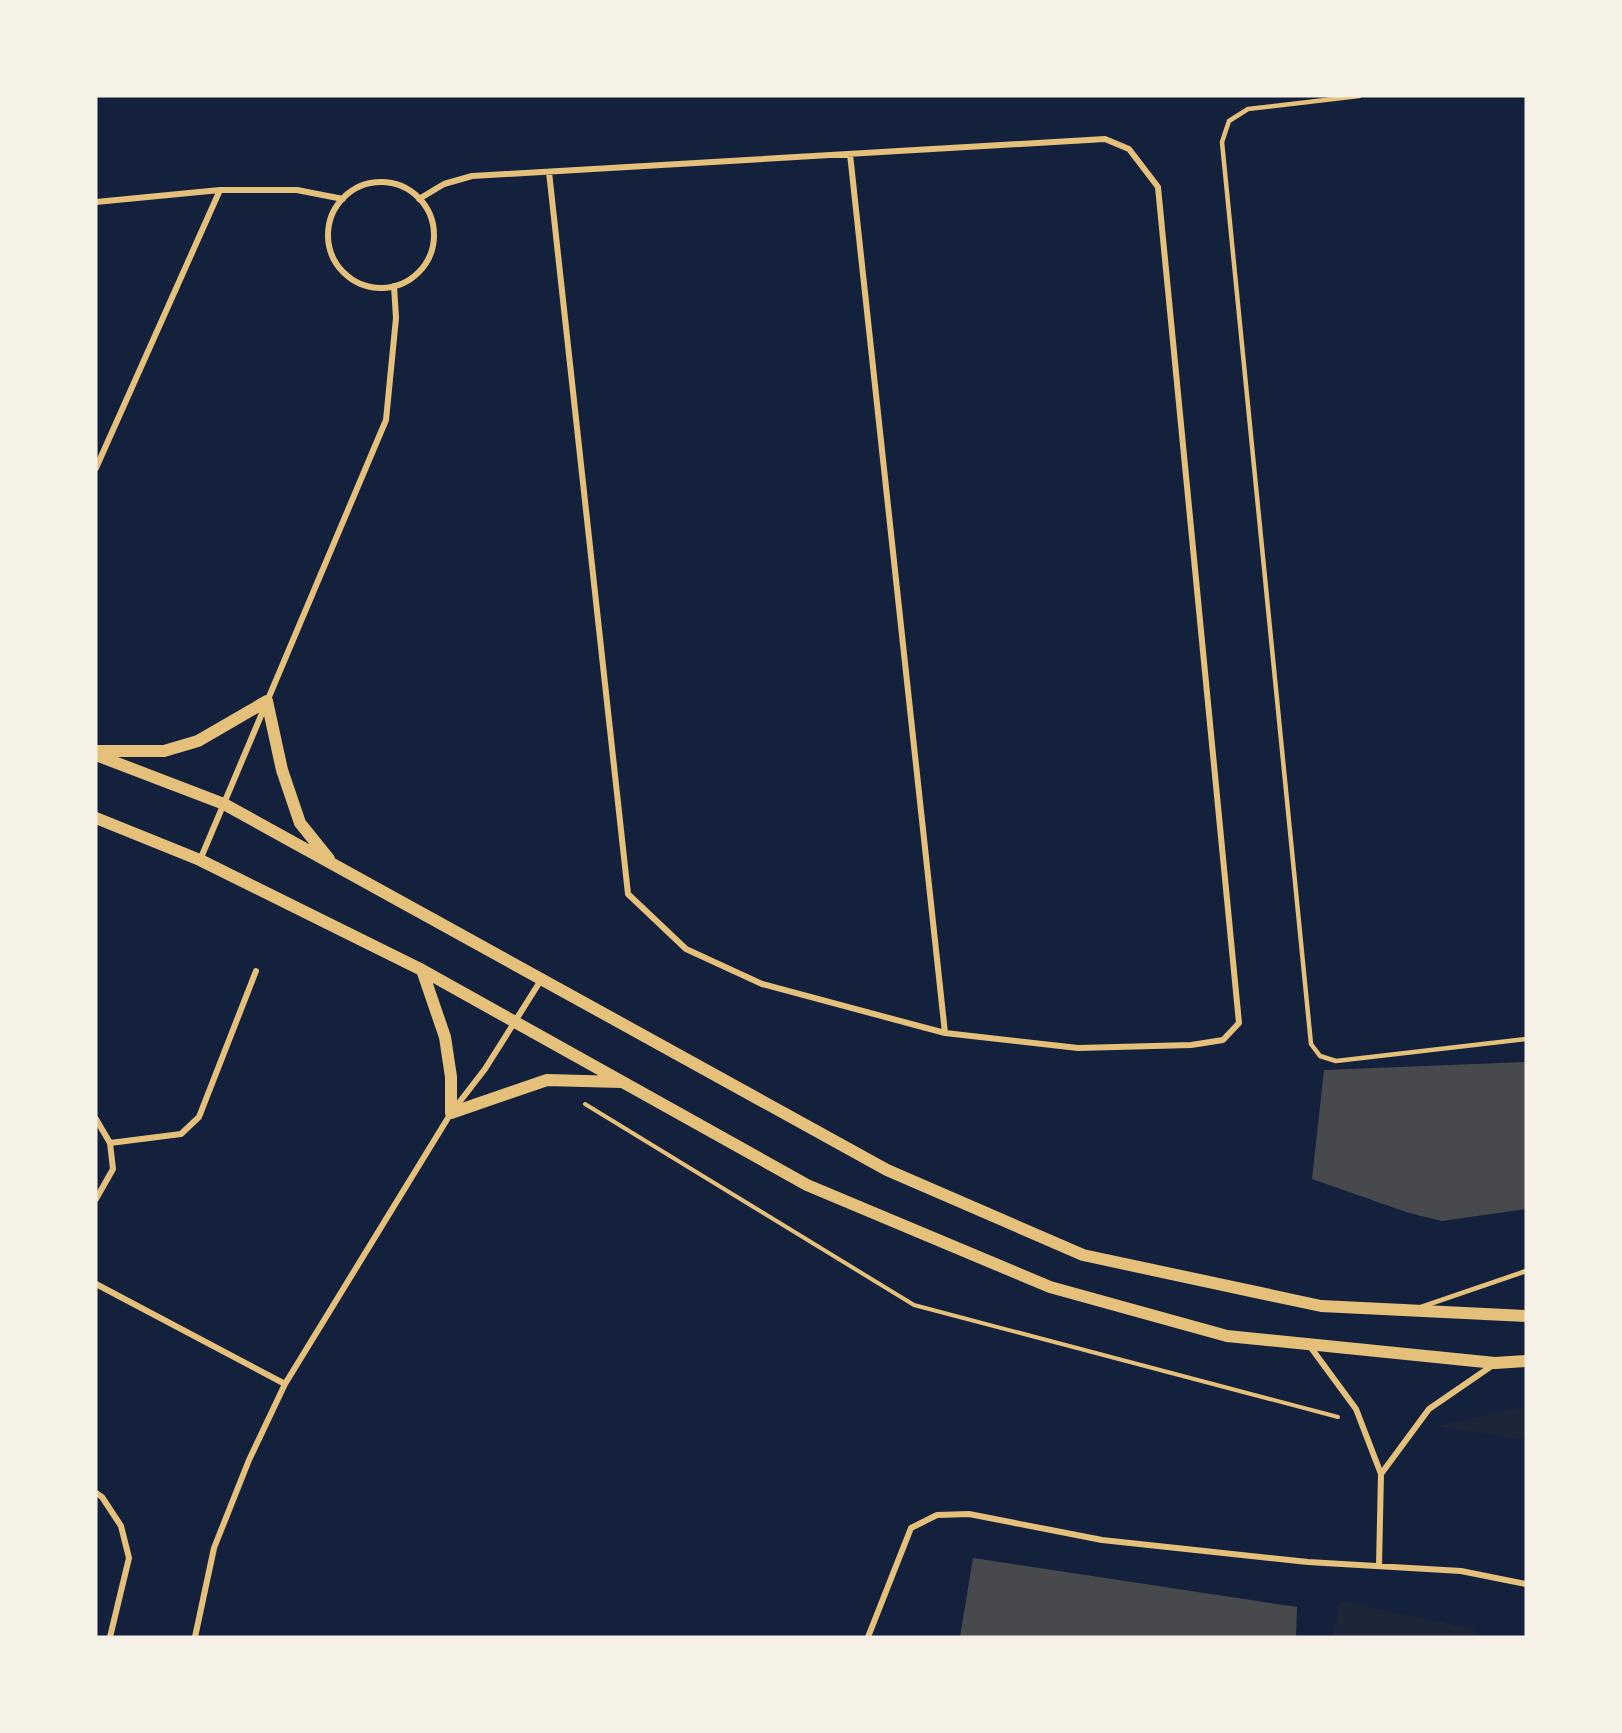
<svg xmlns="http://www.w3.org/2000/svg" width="1622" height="1733" font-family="'Open Sans',sans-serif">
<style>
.green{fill:#1d2539}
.building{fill:#48494c}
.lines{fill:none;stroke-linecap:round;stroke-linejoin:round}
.path{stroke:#e5c07b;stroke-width:4}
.service{stroke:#e5c07b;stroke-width:4.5}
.minor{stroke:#e5c07b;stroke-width:6}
.secondary{stroke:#e5c07b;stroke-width:12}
</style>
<rect width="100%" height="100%" fill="#14213d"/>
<!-- green -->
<path class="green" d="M1526,1407v33l-91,-14z
M1340,1601l137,29 -2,7h-142z"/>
<!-- building -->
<path class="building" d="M1525,1062l1,147 -84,12 -33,-8 -97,-34 12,-109z
M973,1558l324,49 -1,30h-336z"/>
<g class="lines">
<!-- path -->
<path class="path" d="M585,1104l329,201 424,112"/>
<!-- service -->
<path class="service" d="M1359,96l-111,13 -19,12 -7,21 89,902 9,12 16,5 190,-22
M1421,1307l105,-36"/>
<!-- minor -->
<path class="minor" d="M850,154l95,879
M328 235a53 53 0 1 1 106 0a53 53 0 1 1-106 0Z
M419,199l25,-15 28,-8 633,-37 24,10 29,38 81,836 -16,17 -32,5 -113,3 -133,-15 -183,-49 -76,-35 -58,-55 -79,-722
M96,202l124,-12h77l46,9
M96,468l124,-278
M200,860l186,-440 10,-102 -2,-32
M96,1119l14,24 3,26 -17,30
M110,1143l71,-9 18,-17 57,-146
M96,1284l189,100
M1309,1345l47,64 25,65 -2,92
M1381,1474l48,-65 64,-44
M96,1493l6,4 19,29 8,32 -19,79
M195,1637l19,-89 35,-88 36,-76 166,-271 34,-44 56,-89
M868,1637l43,-109 26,-13 32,-1 133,26 206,22 153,9 65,13"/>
<!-- secondary -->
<path class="secondary" d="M96,751h68l34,-10 69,-40 15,69 18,53 29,36
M96,755l128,49 663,366 196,85 238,51 205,10
M96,818l104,42 222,110 385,215 243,102 177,49 268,27 31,-2
M422,970l23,67 6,40v36l96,-33 74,2"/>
</g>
<!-- border -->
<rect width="1622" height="1733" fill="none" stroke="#f6f1e7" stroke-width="195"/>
</svg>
